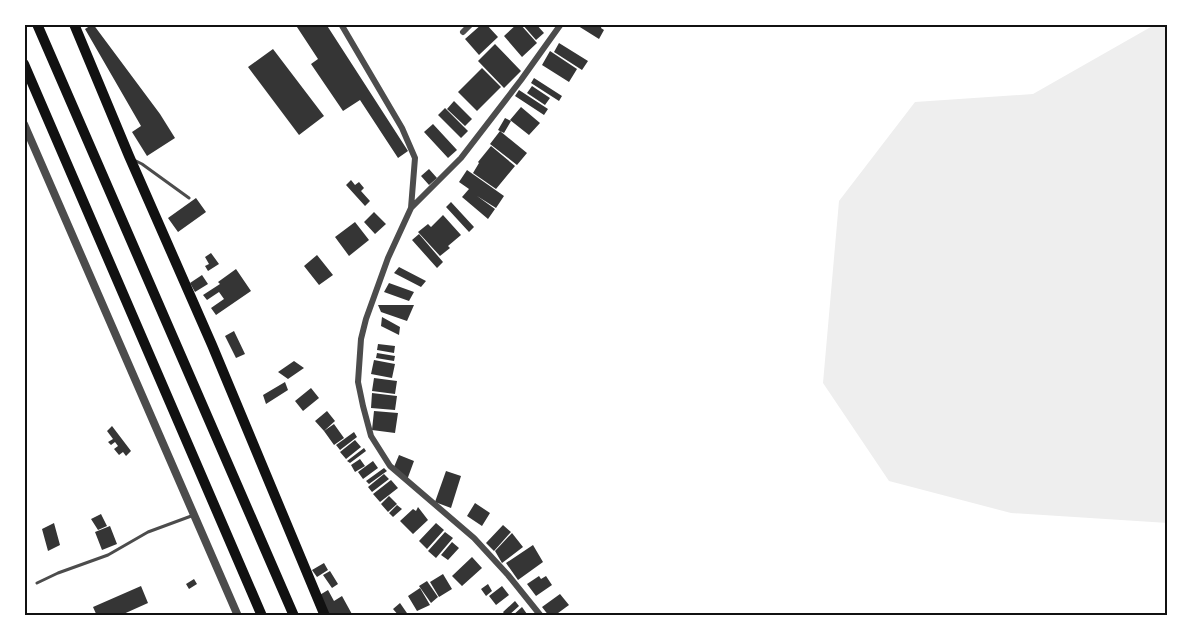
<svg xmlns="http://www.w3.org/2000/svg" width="1192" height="640" font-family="Roboto,sans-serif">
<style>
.green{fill:#eee}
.building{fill:#353535}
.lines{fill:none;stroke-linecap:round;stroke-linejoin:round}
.service{stroke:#4c4c4c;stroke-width:3}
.minor{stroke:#4c4c4c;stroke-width:6}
.tertiary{stroke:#4c4c4c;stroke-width:8}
.trunk{stroke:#111;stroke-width:10}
.neatline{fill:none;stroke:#111;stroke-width:2}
</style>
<rect width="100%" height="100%" fill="#fff"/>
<!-- green -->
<path class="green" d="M1156,24h12v499l-157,-10 -122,-32 -66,-98 16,-182 76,-99 118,-8z"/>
<!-- building -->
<path class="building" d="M93,24l67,90 15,24 -28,18 -15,-24 9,-6 -56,-97z
M295,24h31l82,127 -10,7 -38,-58 -17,11 -32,-47 7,-5z
M482,24h4l12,13 -19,18 -14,-16z
M517,24h3l17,19 -15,14 -18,-21z
M522,24h14l8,9 -8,7z
M575,24h27l-1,4 3,2 -5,9z
M559,43l29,18 -6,9 -28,-18z
M495,44l26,27 -17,17 -26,-27z
M273,49l51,67 -25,19 -51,-68z
M550,51l27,18 -8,13 -27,-17z
M482,68l19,19 -24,24 -19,-19z
M534,78l28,18 -3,5 -28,-18z
M532,86l18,12 -5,7 -18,-12z
M519,90l29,19 -4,6 -29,-19z
M454,101l18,18 -7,7 -18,-17z
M521,107l19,16 -11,12 -19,-15z
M445,108l23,23 -7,7 -23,-23z
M505,118l6,3 -7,12 -6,-3z
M433,124l24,26 -9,8 -24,-26z
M500,131l27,22 -10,12 -27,-21z
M491,146l24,20 -19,23 -23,-16 6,-10 -1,-1z
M429,169l8,9 -8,7 -8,-9z
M467,170l37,26 -8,12 -19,-12 18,13 -7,10 -26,-22 7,-8 -10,-7z
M351,180l4,5 4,-3 5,6 -3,3 9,10 -5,5 -19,-21z
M196,198l10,14 -28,20 -10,-14z
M451,202l23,25 -5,5 -23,-25z
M374,212l12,12 -11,10 -11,-12z
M443,215l18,20 -13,11 2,2 -10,8 -22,-24 10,-8 3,3z
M355,222l14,18 -20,16 -14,-19z
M419,234l24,28 -6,6 -25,-28z
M211,253l8,11 -11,7 -3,-5 4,-2 -4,-7z
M317,255l16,20 -14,10 -15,-19z
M399,267l27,14 -5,6 -27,-14z
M236,269l15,22 -35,24 -5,-7 13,-9 -5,-7 -12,8 -4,-5 17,-11 -2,-2z
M202,275l6,9 -13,8 -5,-9z
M389,283l25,9 -5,9 -25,-9z
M378,305h36l-7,16 -26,-9z
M382,317l18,10 -1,8 -18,-9z
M234,331l11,23 -9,4 -11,-22z
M378,344l17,2 -1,7 -17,-3z
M377,353l18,3 -1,5 -18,-3z
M374,360l21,4 -3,14 -21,-4z
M294,361l10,7 -16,11 -10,-7z
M374,378l23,3 -2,13 -23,-3z
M285,382l3,8 -22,14 -3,-9z
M311,388l8,10 -16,13 -8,-10z
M372,393l25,3 -2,14 -24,-2z
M327,411l8,10 -11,10 -9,-10z
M374,411l24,2 -3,20 -23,-3z
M334,424l10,14 -10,7 -10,-14z
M112,426l19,25 -5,5 -3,-4 -4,3 -5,-6 4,-3 -3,-4 -4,3 -3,-3 5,-3 -6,-8z
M354,432l3,5 -17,13 -4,-5z
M355,440l6,7 -15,12 -6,-7z
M364,448l2,3 -16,12 -3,-2z
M399,455l15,6 -7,19 -13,-13z
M360,459l5,7 -10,6 -4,-7z
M373,461l5,7 -15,11 -5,-7z
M384,468l3,3 -18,13 -3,-3z
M446,471l15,5 -10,32 -16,-6z
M384,474l5,5 -17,13 -4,-5z
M391,480l7,8 -18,14 -7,-8z
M389,496l8,8 -9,8 -7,-8z
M475,503l15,10 -8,13 -15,-10z
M397,505l5,4 -9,8 -4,-4z
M418,507l10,13 -15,14 -13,-13 13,-12 3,2z
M101,514l6,12 -9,4 -7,-11z
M54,523l6,22 -12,6 -6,-22z
M436,523l8,7 -17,19 -8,-8z
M503,525l8,7 -17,19 -8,-8z
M110,526l7,18 -15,6 -7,-18z
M445,532l8,6 -17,20 -8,-7z
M512,533l11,14 -21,16 -7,-12z
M452,542l7,6 -11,12 -7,-5z
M533,545l10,17 -25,18 -12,-17z
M472,557l10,11 -20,18 -10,-10z
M324,563l4,7 -11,7 -5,-7z
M330,571l8,13 -6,4 -9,-13z
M443,574l9,15 -13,8 -9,-15z
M539,576l2,3 5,-3 6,9 -16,11 -9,-12z
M194,579l3,5 -8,5 -3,-5z
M427,581l11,16 -7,6 -12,-17z
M488,584l4,7 -6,5 -5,-7z
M141,586l7,17 -29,13h-22l-4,-9z
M502,586l7,9 -13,10 -7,-9z
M420,588l10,17 -13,6 -9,-15z
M328,590l6,11 8,-5 11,20h-24l-11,-20z
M560,594l9,11 -15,11h-5l-7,-9z
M515,601l4,5 -11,10h-2l-3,-4z
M400,603l9,13h-10l-6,-7z
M522,607l5,7 -2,2h-13z"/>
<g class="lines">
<!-- service -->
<path class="service" d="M134,160l8,4 47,34
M37,583l21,-10 50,-18 40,-23 46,-17"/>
<!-- minor -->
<path class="minor" d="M341,24l61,104 13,30 -4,50
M463,32l8,-8
M541,616l-33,-41 -34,-37 -84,-72 -19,-30 -8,-30 -5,-24 3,-43 5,-20 22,-61 23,-50 50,-50 60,-78 40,-56"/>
<!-- tertiary -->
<path class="tertiary" d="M24,124l214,492"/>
<!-- trunk -->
<path class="trunk" d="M37,24l257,592
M74,24l55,132 83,189 113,271
M24,64l238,552"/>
</g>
<!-- border -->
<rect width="1192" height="640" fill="none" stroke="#ffffff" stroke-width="51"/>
<rect x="26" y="26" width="1140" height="588" class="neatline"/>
</svg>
